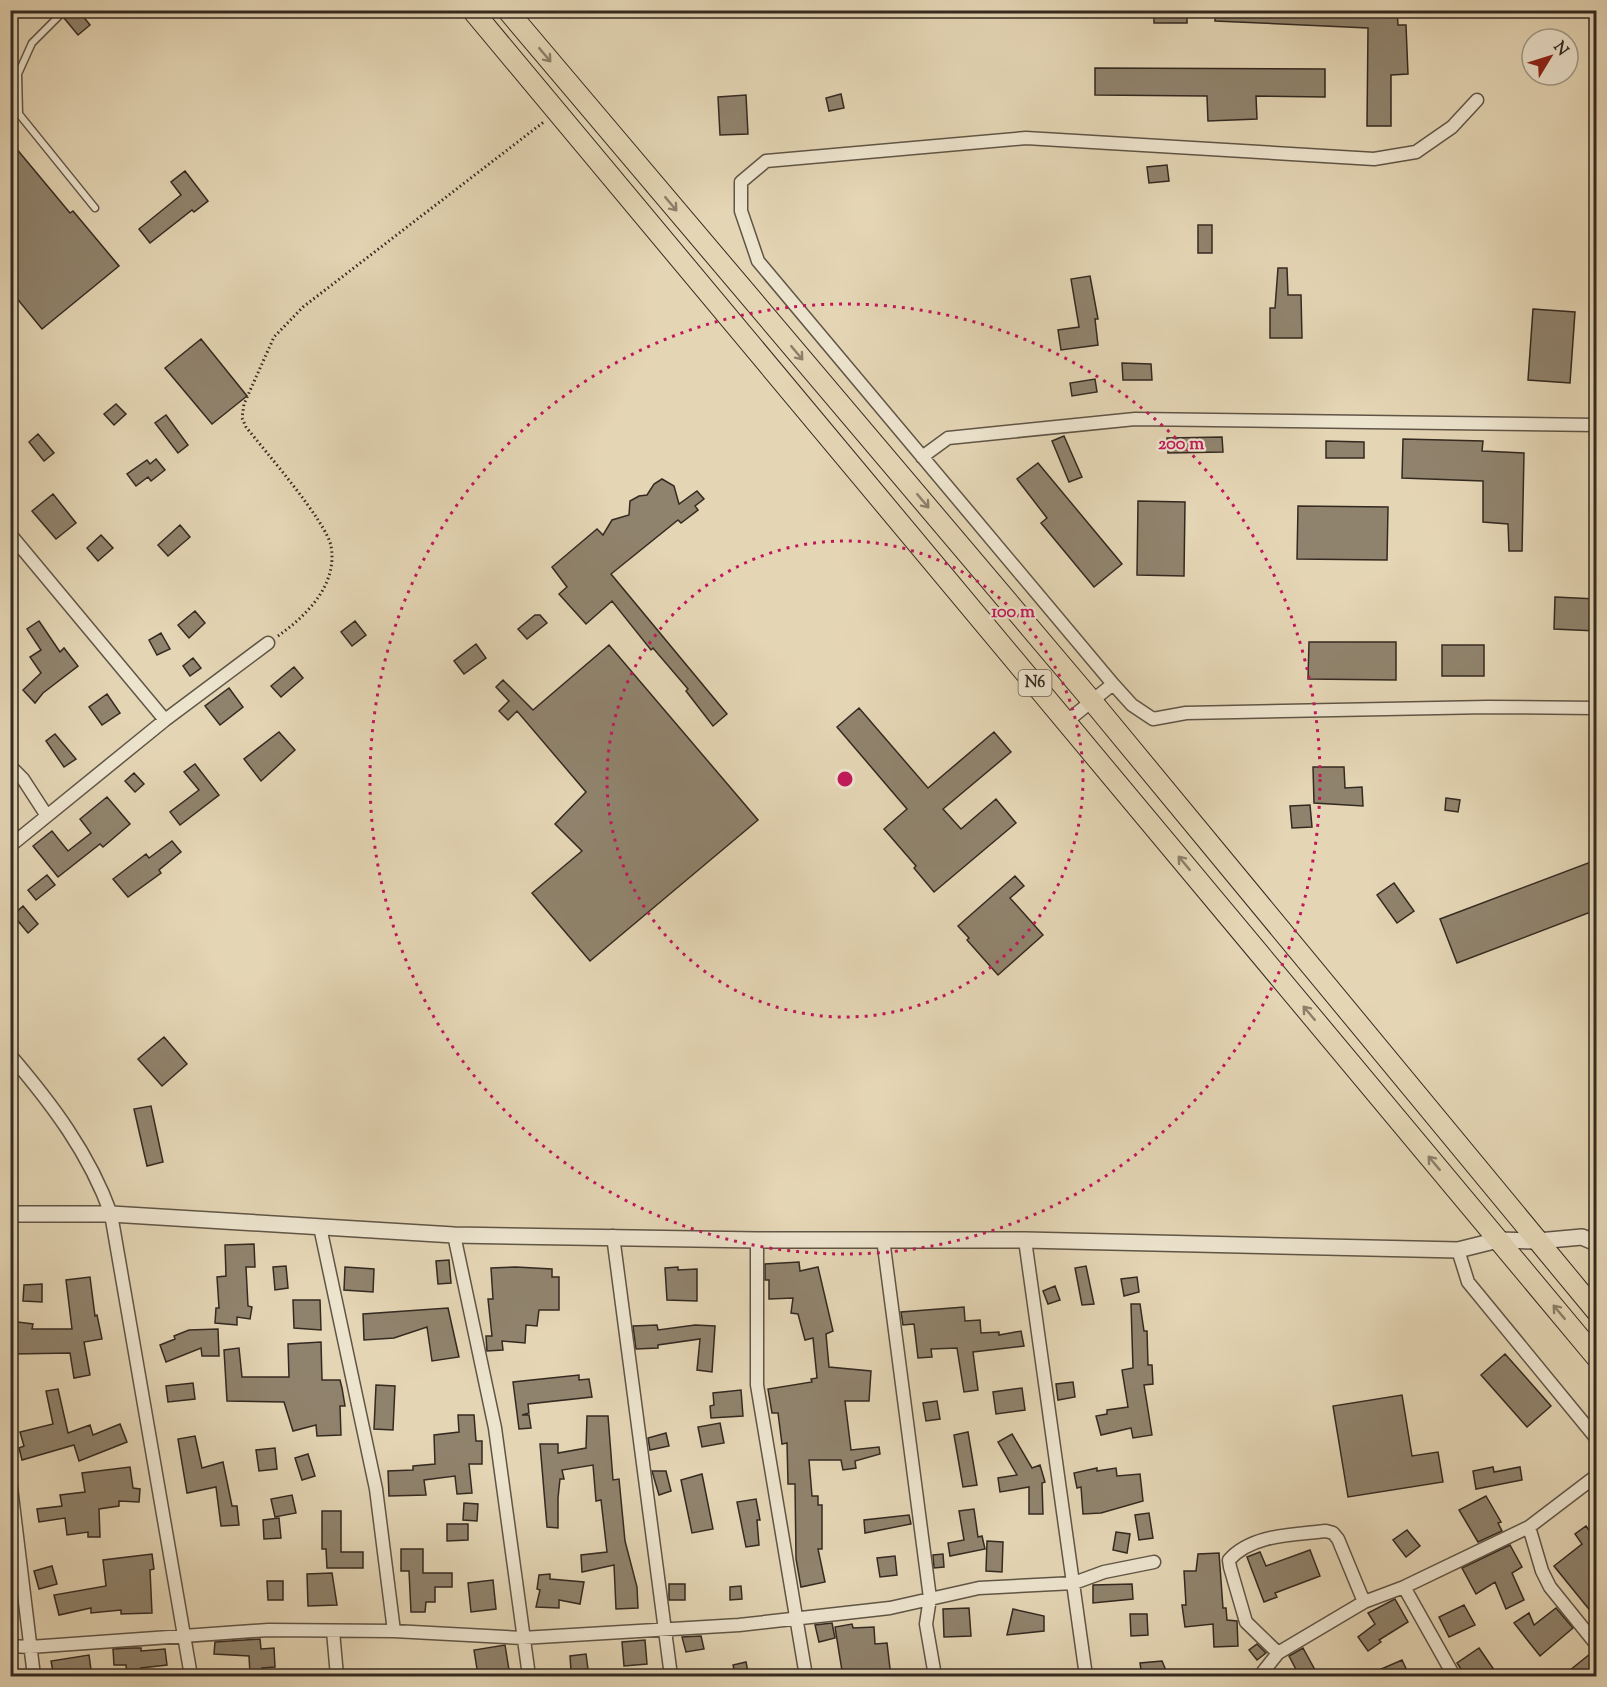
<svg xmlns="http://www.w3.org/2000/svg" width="1607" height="1687" font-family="'Sorts Mill Goudy',serif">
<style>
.building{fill:#90836d;stroke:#342a21;stroke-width:1.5}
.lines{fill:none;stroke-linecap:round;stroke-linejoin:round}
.service-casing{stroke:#605546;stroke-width:9}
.minor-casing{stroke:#605546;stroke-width:15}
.tertiary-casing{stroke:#605546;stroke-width:18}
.trunk-casing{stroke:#342a21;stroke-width:22}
.path{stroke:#342a21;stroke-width:3;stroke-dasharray:1.5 3;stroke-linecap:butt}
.service{stroke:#ede4ce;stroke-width:6}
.minor{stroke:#ede4ce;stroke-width:12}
.tertiary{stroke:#ede4ce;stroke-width:15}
.trunk{stroke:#e4d5b4;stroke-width:20}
.oneway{stroke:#8c806a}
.ring{fill:none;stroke:#c2185b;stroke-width:3;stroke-dasharray:3 6}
.labels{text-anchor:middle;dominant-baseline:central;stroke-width:4.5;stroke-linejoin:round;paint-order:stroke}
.shield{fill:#ede4ce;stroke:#6c6255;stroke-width:1.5}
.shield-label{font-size:16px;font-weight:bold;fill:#342a21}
.centre{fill:#c2185b;stroke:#ede4ce;stroke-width:3}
.ring-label{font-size:18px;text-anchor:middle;font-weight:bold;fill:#c2185b;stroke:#ede4ce;stroke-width:4.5;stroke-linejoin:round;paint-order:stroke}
</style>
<rect width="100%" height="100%" fill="#e4d5b4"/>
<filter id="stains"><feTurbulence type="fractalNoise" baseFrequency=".00333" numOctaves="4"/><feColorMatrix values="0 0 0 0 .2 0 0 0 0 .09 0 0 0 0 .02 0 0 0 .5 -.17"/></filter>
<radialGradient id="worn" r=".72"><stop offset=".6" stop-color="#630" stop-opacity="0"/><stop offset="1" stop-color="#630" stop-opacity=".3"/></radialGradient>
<!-- building -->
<path class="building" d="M72,10h6l12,15 -12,10 -14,-17z
M1154,10h33v13h-33z
M1215,10h182l1,15h8l2,49 -17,1v51h-24l1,-98 -153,-7z
M1095,68l230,1v28l-69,-1 1,23 -49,2 -1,-25 -112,-1z
M841,94l3,14 -15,3 -3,-13z
M746,95l2,39 -28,1 -2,-38z
M10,141l60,72 3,-2 46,55 -77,63 -32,-39z
M1167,165l2,16 -20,2 -2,-16z
M185,171l23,30 -14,11 -2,-2 -42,33 -11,-14 42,-34 -10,-13z
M1198,225h14v28h-14z
M1278,268h9l1,27h13l1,43h-32v-30h5z
M1090,276l8,43h-3l3,26 -37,5 -3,-20 21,-3 -8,-48z
M1533,309l42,3 -5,71 -42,-3z
M201,339l46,57 -35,28 -47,-56z
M1122,363l29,1 1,16h-29z
M1095,379l2,13 -25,4 -2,-13z
M116,404l10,10 -12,11 -10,-11z
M166,415l22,30 -10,8 -23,-30z
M38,434l16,19 -10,8 -15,-19z
M1064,436l18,41 -13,5 -17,-41z
M1222,437l1,15 -55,1 -1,-15z
M1403,439l80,2 -1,10 42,2 -2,98h-13l-1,-27 -25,-2v-41l-81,-3z
M1326,441l38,1v16h-38z
M156,459l9,11 -14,11 -3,-4 -12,9 -9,-12 20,-14 3,4z
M1038,463l84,101 -28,23 -53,-64 6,-5 -30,-39z
M662,479l12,7 5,18 18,-13 7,8 -9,7 3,4 -17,13 -3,-3 -67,54 116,140 -14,12 -27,-35 2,-2 -35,-41 -2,2 -39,-49 -26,23 -27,-30 8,-7 -15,-20 45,-38 6,6 9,-15 17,-5 1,-14 9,-5 8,-1 7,-11z
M53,494l23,29 -20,16 -24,-28z
M1138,501l47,1 -1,74 -47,-1z
M1298,506l90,1 -1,53 -90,-1z
M180,525l10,12 -22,19 -10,-11z
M101,535l12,13 -15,13 -11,-13z
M1555,597l41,2v32l-42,-2z
M195,611l10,12 -16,15 -11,-13z
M535,615h5l7,8 -20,16 -9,-10z
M39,621l21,31 4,-4 14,18 -35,27 -8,10 -12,-13 18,-17 -11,-16 11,-7 -14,-21z
M355,621l11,14 -14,11 -11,-14z
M161,633l9,16 -13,6 -8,-15z
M1309,642h87v38l-88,-1z
M476,644l10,14 -22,16 -10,-13z
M609,645l149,175 -168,141 -58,-68 50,-42 -27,-27 31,-32 -69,-81 -9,9 -9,-9 10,-10 -13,-14 7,-7 30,30z
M1442,645h42v31h-42z
M193,658l8,10 -11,8 -7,-10z
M294,667l9,11 -22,19 -10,-11z
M229,688l14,19 -23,18 -15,-19z
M107,694l13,19 -18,12 -13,-18z
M859,708l69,80 66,-56 17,20 -68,57 18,20 35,-30 20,24 -82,69 -20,-24 2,-2 -32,-37 23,-20 -70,-82z
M279,732l16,18 -34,31 -17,-22z
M55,734l21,25 -12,8 -18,-26z
M195,764l24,31 -39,30 -10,-13 29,-22 -15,-18z
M1313,767h31l1,21 17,-1 1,19 -49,-3z
M134,773l10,11 -9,8 -10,-11z
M107,797l23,27 -27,23 -3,-3 -42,33 -25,-31 19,-15 16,20 23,-18 -11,-14z
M1446,798l14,2 -2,12 -13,-2z
M1310,805l2,22 -20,1 -2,-22z
M172,841l9,11 -22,18 2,3 -33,24 -15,-18 33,-25 3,4z
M1596,860v50l-139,53 -17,-44z
M47,875l8,10 -19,15 -8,-10z
M1015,876l9,10 -14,12 33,37 -45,40 -31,-35 2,-2 -11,-12z
M1394,883l20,28 -17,12 -20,-28z
M23,906l15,18 -10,9 -15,-18z
M164,1037l23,27 -25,22 -24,-27z
M151,1106l12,56 -16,4 -13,-57z
M254,1244l1,23h-9l2,39 4,1 -2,12 -13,-2v8l-22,-2 1,-15h3l-2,-31 9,-1 -1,-31z
M449,1260l2,23 -13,1 -2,-23z
M799,1262l1,9 18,-4 15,64 -7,3 3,33 42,4 -2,30h-24l6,49 28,-3 1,7 -25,7 1,7 -13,2 -2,-10h-32l3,36h6v9h4v44h-4l7,33 -24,5 -5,-28 -1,-75h-7l-1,-41 -5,1 -4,-31h-6l-4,-24 44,-7 -1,-3 6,-1 -4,-40 -8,2 -7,-26 -7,-1 2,-15 -24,1v-19h-4v-16z
M286,1266l2,22 -13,2 -2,-23z
M1086,1266l8,38 -12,1 -7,-37z
M345,1267l29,2 -1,23 -29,-2z
M516,1267l36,2v8h7v33h-20l-2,16 -11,-1 -1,18 -23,-2 1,9 -16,1 -1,-15h6l-4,-37h5l-2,-31z
M678,1267v3l19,-1v32l-30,-1 -2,-32z
M90,1277l5,39 2,-1 5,24 -18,3 6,33 -16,3 -4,-25 -57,1 -3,-33 23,3 -1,5h40l-6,-49z
M1137,1277l2,15 -15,4 -3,-17z
M42,1284v18l-19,-1 1,-16z
M1055,1286l5,14 -12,4 -5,-13z
M293,1300h27l1,30 -27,-2z
M1131,1304h9l4,27h3l1,34h4l1,19 -9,1 8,50 -19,3 -2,-10 -30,7 -5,-19 11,-2v-4l21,-3 -6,-37 11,-2z
M964,1307l1,14 15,-1 1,13 18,-1v3l22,-4 3,15 -51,6 5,38 -14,2 -7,-44 -26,1 1,8 -14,1 -4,-34 -11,1 -2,-13z
M448,1308l11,49 -27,4 -5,-34 -33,11 -30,2 -1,-26z
M657,1325l1,5 37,-5 20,1 -3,46 -15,-2 3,-31 -42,6v3l-22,1 -3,-23z
M218,1329l1,27h-17l-1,-8 -35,14 -6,-17 15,-6 -1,-3 15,-6z
M321,1342l1,38h18l2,8 3,18h-5l1,29 -24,1 -1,-11 -23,6 -9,-29 -57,-1 -3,-51 15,-2 3,29h47l-1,-33z
M1505,1354l46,52 -24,21 -46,-52z
M579,1375v5l10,-1 3,18 -64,7 1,9 -7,2h7l2,13 -12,1 -6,-47z
M1073,1382l2,15 -17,3 -2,-16z
M193,1383l2,16 -27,3 -2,-16z
M376,1385l19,1 -2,44 -19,-1z
M1022,1388l3,22 -29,4 -3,-22z
M58,1389l10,44 22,-8 3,10 27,-11 7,18 -48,19 -5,-16 -52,15 -3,-12 5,-2 -4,-14 33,-8 -7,-33z
M741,1390l2,26 -32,2 -1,-12 4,-1 -1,-12z
M1402,1395l10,61 26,-4 5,30 -95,15 -15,-91z
M937,1401l3,18 -14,2 -3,-18z
M458,1415h16l2,26h6v23h-13l3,29 -15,1 -2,-18 -31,4 2,15 -37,1 -1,-25 25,-1v-4l22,-2 -1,-29 25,-3z
M587,1416h21l5,64 6,-1 6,62 12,46 1,21 -22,1 -2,-44 -32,7 -1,-17 26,-3 -6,-52 -5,1 -3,-36 -31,5 2,9h-4l-2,19v30l-11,-1 -7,-83h18v9l28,-5z
M720,1423l4,20 -22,4 -4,-20z
M968,1432l9,53 -14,2 -9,-52z
M666,1433l3,13 -19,4 -2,-12z
M1012,1434l20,34 8,-3 5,17 -3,1 1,31h-14v-27l-29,5 -2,-14 19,-3 -19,-33z
M195,1436l7,32 21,-6 9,44h5l2,19 -18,1 -5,-39 -29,6 -9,-54z
M275,1448l2,21 -18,2 -3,-21z
M308,1454l7,22 -13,4 -7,-22z
M130,1467l3,21 7,1 -1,13 -20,-1v5l-20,3 1,28h-12v-5l-21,3 -2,-17 -26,4 -2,-13 25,-3 -2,-11 25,-3 -3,-19z
M1493,1467l1,5 26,-5 2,13 -46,9 -3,-18z
M1097,1468v3l19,-3 1,8 23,-2 3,27 -42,12 -18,1 -2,-27 -4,1 -3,-15z
M652,1471h14l5,20 -12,4z
M702,1474l11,55 -21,4 -11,-53z
M292,1495l4,18 -21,4 -4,-18z
M1486,1496l15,26 -3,1 4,8 -24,11 -19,-32z
M756,1499l4,21h-3l2,25 -13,2 -9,-45z
M464,1503l14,1 -1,17 -14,-1z
M974,1509l4,28 4,-1 3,13 -35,7 -2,-13 16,-3 -5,-29z
M322,1511h19v41h22v16h-36l-1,-19h-4z
M1149,1513l4,25 -14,2 -4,-25z
M909,1515l2,9 -46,9 -1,-13z
M279,1518l2,20 -17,1 -1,-19z
M447,1524h21v16l-21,1z
M1586,1526l10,14v78l-42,-52 28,-22 -7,-10z
M1407,1530l13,16 -14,11 -13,-17z
M1116,1532l14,2 -3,19 -14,-3z
M987,1541l16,1 -1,30 -16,-1z
M1510,1545l12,22 -10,6 12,27 -18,9 -11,-27 -19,12 -14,-26z
M401,1549h22v24h29v14h-17v15h-9l-1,10h-14l-2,-41h-8z
M1310,1550l10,26 -45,17 2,4 -13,5 -17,-45 13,-5 6,14z
M1219,1553l4,55h3l1,12 10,1 1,25 -24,1 -1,-23 -28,3 -3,-22h4l-2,-34h12l2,-17z
M152,1554l2,15 -4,1 2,43 -31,1v-4l-30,3v-5l-32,7 -5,-20 52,-9 -3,-26z
M943,1554l1,13 -10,1 -1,-13z
M895,1556l2,19 -17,2 -3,-19z
M52,1566l5,18 -18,5 -5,-18z
M332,1573l5,32 -29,1 -1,-32z
M550,1574v5l34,3 -4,22 -21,-4v8l-23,-1 4,-17 -3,-1 2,-14z
M493,1580l3,29 -25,3 -3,-29z
M267,1581h16v19h-15z
M669,1584h16v16h-16z
M1132,1584l1,15 -40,4v-18z
M741,1586l1,13 -12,1v-13z
M1395,1599l13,23 -29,18 2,2 -13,9 -10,-14 17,-13 -7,-11z
M1464,1605l11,20 -26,12 -10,-20z
M969,1608l2,28 -27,1 -1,-28z
M1556,1608l17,20 -33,28 -26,-33 15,-10 5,12z
M1013,1609l31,7v15l-37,4z
M1130,1614h17l1,21 -17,1z
M832,1623l3,15 -16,4 -4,-17z
M852,1624l1,4 21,-1 1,17 12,-1 4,34h-48l-8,-50z
M701,1636l3,13 -18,3 -4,-15z
M260,1639l1,10 13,-1 1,19 -13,1v5l-12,1 -1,-18 -35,-2 1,-12z
M645,1640l2,24 -23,2 -2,-24z
M1257,1644l9,9 -9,7 -8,-10z
M505,1645l4,25 -31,5 -4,-25z
M131,1648h10v3l24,-2 2,16 -26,3 1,9h-15l-1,-12h-12l-1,-16z
M1303,1648l12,22 -15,7 -11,-21z
M1479,1648l20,29h-33l-9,-14z
M586,1654l2,15 -17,2 -1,-15z
M1590,1654l6,8v15h-20l-6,-7z
M89,1655l3,22h-38l-3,-16z
M1402,1660l8,17h-47z
M1162,1661l5,12 -7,4h-18l-2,-14z
M746,1662l3,15h-13l-3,-12z"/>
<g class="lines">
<!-- service casing -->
<g class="service-casing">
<path id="service" d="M65,10l-33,33 -14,31 1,40 76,94
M279,10h5"/>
</g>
<!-- minor casing -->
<g class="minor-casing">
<path id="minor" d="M922,457l26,-19 187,-19 461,6
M10,534l155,186
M1113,684l19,21 21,14 33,-6 302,-6 108,1
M1066,722l47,-38 -355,-423 -17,-50v-29l25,-21 260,-23 348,21 42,-7 36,-25 25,-27
M10,766l13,13 24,37
M10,846l155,-126 103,-77
M10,1055c42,49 79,98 101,159l80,462
M320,1227l56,262 18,142
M454,1235l41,193 34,248
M613,1236l58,440
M883,1239l47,359 -4,26 9,52
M757,1240v145l49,291
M1025,1240l61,436
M1458,1250l10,32 128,156
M10,1479l24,197
M1529,1527l13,44 8,16 46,57
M1404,1587l50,89
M333,1631l4,45
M10,1646l20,1 238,-17 126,1 128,7 217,-13 151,-17 89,-20 95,-5 30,-11 50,-10
M1278,1653l-32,-31 -16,-55 -1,-7c23,-26 65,-25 97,-29l7,2 5,6 26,63
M1263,1676v-4l15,-19 86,-51 40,-15 125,-60 67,-51"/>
</g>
<!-- tertiary casing -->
<g class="tertiary-casing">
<path id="tertiary" d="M10,1214h101l343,21 303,5h268l433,10 40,-10 40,1 44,-4 14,6"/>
</g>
<!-- trunk casing -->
<g class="trunk-casing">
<path id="trunk" d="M472,10l1124,1347
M507,10l585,691 504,610"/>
</g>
<!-- path -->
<path class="path" d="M278,636c28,-20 60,-51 53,-90 -5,-25 -67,-96 -85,-119l-4,-9 2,-14 30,-67 29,-30 242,-186"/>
<!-- service -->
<use href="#service" class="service"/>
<!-- minor -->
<use href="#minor" class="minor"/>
<!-- tertiary -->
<use href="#tertiary" class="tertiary"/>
<!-- trunk -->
<use href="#trunk" class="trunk"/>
</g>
<!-- one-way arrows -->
<defs><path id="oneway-shaft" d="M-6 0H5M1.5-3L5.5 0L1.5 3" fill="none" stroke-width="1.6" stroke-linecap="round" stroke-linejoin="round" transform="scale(1.5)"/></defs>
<g class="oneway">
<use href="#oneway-shaft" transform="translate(545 55) rotate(50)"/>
<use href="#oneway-shaft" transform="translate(671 204) rotate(50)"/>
<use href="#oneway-shaft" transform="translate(797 353) rotate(50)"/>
<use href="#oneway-shaft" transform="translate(923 501) rotate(50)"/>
<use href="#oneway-shaft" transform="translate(1184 863) rotate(-130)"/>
<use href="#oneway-shaft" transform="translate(1309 1013) rotate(-130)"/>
<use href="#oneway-shaft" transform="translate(1434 1163) rotate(-130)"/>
<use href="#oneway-shaft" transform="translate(1559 1312) rotate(-130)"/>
</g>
<!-- distance rings -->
<g class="ring">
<circle cx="845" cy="779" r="238"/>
<circle cx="845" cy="779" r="475"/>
</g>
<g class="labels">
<!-- shield labels -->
<rect class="shield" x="1018.5" y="670" width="33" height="26" rx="4.5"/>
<g class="shield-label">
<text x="1035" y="683">N6</text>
</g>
</g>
<circle cx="845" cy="779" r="9" class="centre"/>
<g class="ring-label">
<text x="1181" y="449">200 m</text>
<text x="1013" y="617">100 m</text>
</g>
<!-- margin -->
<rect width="1607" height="1687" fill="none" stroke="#e4d5b4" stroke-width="36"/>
<rect x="12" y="12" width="1583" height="1663" fill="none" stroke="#342a21" stroke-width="3"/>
<rect x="18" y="18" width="1571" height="1651" fill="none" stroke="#342a21" stroke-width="1.5"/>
<!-- north arrow -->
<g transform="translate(1550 57) rotate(52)"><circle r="28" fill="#ede4ce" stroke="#a39a89" stroke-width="1.5"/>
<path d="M0-4.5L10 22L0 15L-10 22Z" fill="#8f2418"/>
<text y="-9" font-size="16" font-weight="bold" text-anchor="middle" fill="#342a21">N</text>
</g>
<rect width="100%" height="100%" filter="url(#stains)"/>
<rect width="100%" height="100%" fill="url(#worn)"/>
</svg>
